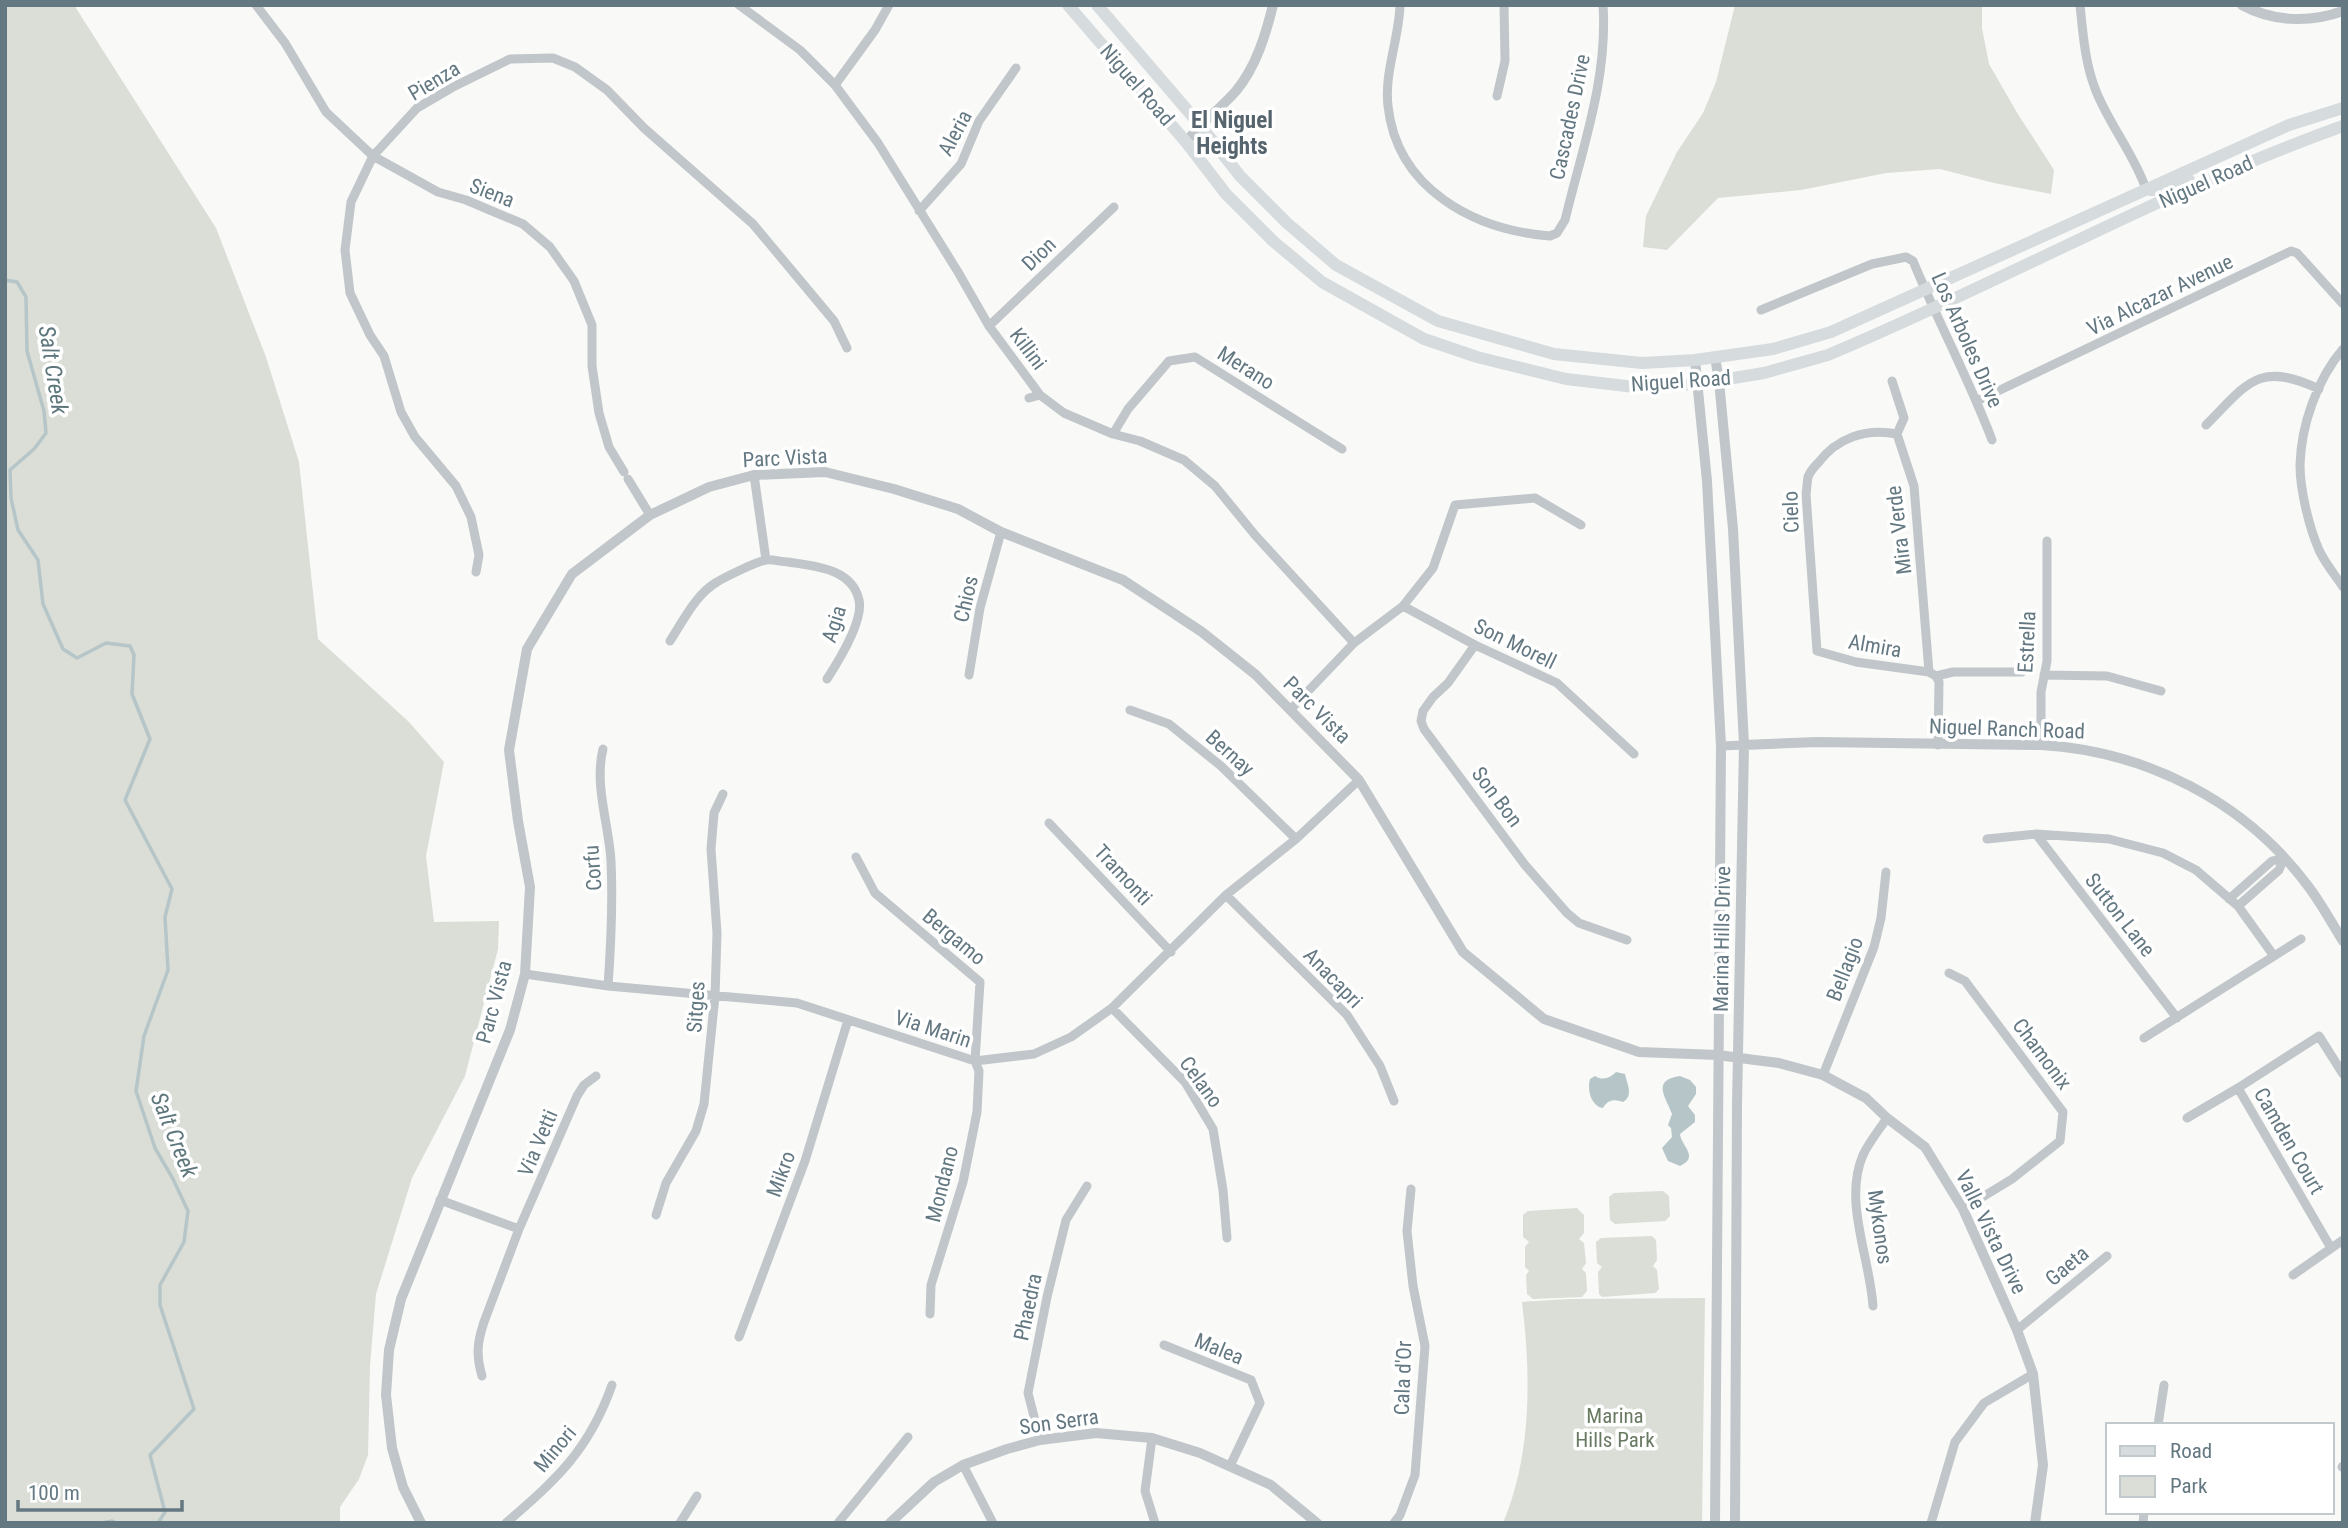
<svg xmlns="http://www.w3.org/2000/svg" width="2348" height="1528" font-family="'Roboto Condensed',sans-serif">
<style>
.green{fill:#daded6}
.water{fill:#b6c6c8}
.lines{fill:none;stroke-linecap:round;stroke-linejoin:round}
.stream{stroke:#b6c6c8;stroke-width:3.5}
.minor{stroke:#c0c6c9;stroke-width:9}
.tertiary{stroke:#c0c6c9;stroke-width:10}
.secondary{stroke:#d6dbde;stroke-width:12}
.labels{text-anchor:middle;dominant-baseline:central;stroke-width:7;stroke-linejoin:round;paint-order:stroke}
.street-label{font-size:21px;fill:#647882;stroke:#fff}
.park-label{font-size:21px;fill:#697a63;stroke:#fff}
.neighbourhood-label{font-size:23px;font-weight:bold;fill:#56656d;stroke:#fff}
.water-label{font-size:23px;font-style:italic;fill:#5e777c;stroke:#fff}
</style>
<rect width="100%" height="100%" fill="#f9f9f7"/>
<!-- green -->
<path class="green" d="M5,5h69l142,223 50,129 33,105 19,177 91,83 35,40 -18,94 8,66 65,-1 -1,28 -33,127 -53,102 -36,116 -6,72 -2,89 -9,24 -19,28v16h-335z
M1735,5h247v23l7,36 27,47 38,59 -3,24 -57,-11 -54,-14 -54,4 -85,17 -83,8 -51,52 -24,-3 3,-31 31,-64 26,-39 13,-31z
M1663,1191l6,5 1,20 -5,5 -50,3 -5,-4 -1,-23 5,-4z
M1577,1208l7,7v18l-5,6 5,4 2,20 -4,6 4,4 1,18 -5,6 -49,2 -6,-5 -1,-19 3,-4 -4,-4v-20l4,-5 -6,-5v-22l5,-4z
M1652,1236l4,4 1,20 -4,6 4,4 2,19 -4,4 -53,4 -3,-3 -1,-22 4,-5 -5,-4 -1,-21 5,-4z
M1705,1298l-3,225h-199c29,-69 28,-148 19,-221l47,-3z"/>
<!-- water -->
<path class="water" d="M1616,1072l9,2c2,10 9,22 -2,28 -8,-3 -15,-3 -20,6 -12,-2 -16,-18 -13,-29l5,-3c8,5 15,2 21,-4z
M1680,1076l10,4 6,7v7l-8,12 7,9v7l-15,12c1,12 20,23 0,32l-12,-5 -6,-13 10,-11 -1,-9 -3,-3 4,-11c-5,-15 -22,-34 8,-38z"/>
<g class="lines">
<!-- stream -->
<path class="stream" d="M5,280l12,2 9,15 1,54 17,60 2,22 -12,16 -24,21 1,28 7,32 20,30 5,44 20,45 14,9 29,-15 24,3 4,9 -2,39 18,45 -25,61 47,89 -7,28 3,53 -24,66 -8,55 19,57 18,31 15,32 -4,31 -24,43v20l34,104 -44,46 15,57 -7,11
M102,1523l10,-2 5,2"/>
<!-- minor -->
<path class="minor" d="M256,5l29,38 41,69 47,44 65,36 28,8 57,24 27,23 24,34 18,44v41l7,47 10,34 15,25
M739,5l61,45 35,35 43,58 80,129 31,54 51,69 24,18 49,21 27,7 44,19 31,26 40,49 99,108
M1400,5c-1,34 -16,68 -12,101 9,83 86,124 162,130l7,-3 8,-13c17,-71 43,-141 38,-215
M2080,5c3,29 5,59 16,86 14,35 38,63 50,98
M835,85l40,-55 14,-25
M1497,96l8,-35 -1,-56
M919,211l42,-47 18,-43 37,-53
M1761,310l111,-46 34,-7 7,4c25,61 56,118 79,179
M989,326l125,-119
M2343,349c-26,30 -42,77 -43,116 0,25 9,62 19,85 6,13 16,25 24,37
M1892,381l12,37 -7,16 17,52 15,186 7,4 3,6 -1,63
M1029,398l11,-3
M1977,401l314,-150 6,2 46,51
M2206,425c41,-41 52,-65 113,-36
M1113,434l15,-25 41,-48 26,-4 147,92
M1897,434c-32,-6 -60,4 -79,29 -4,4 -8,9 -10,14 -1,5 -1,12 -2,17l11,157 39,11 73,10
M754,475l12,85
M628,479l22,36
M476,572l3,-17 -8,-38 -15,-31 -41,-49 -14,-25 -17,-56 -14,-21 -20,-42 -5,-43 6,-48 22,-46 44,-48 36,-21 57,-28 43,-1 22,9 32,23 37,38 109,96 81,97 13,27
M1403,606l72,39 82,38 77,71
M670,641c13,-20 26,-47 47,-59 8,-5 41,-21 49,-22 7,-1 15,2 22,2 26,4 64,6 71,38 5,21 -21,62 -32,79
M1475,645l-27,38 -15,14 -10,14 -2,10 3,8 101,136 42,48 12,10 48,17
M969,675l11,-67 21,-76
M2044,675l63,1 54,15
M1936,676l17,-4h69
M1291,709l63,-66 49,-37 30,-38 22,-63 80,-7 46,27
M1130,710l39,14 52,42 75,73
M2041,745v-53l6,-31v-120
M1721,746l23,-1
M603,749c-9,36 6,76 8,112 2,42 0,83 -3,125
M1049,823l122,129
M2036,834l73,5 54,14 33,17 42,36 36,50
M1987,839l49,-5 141,184
M856,857l19,36 105,89 -5,79 4,10 -2,41 -14,70 -32,103 -1,29
M1226,895l121,120 33,51 14,35
M2229,899l43,-38 12,-3
M2238,906l41,-36 5,-12
M1949,973l16,8 98,131 -3,29 -48,38 -49,30
M525,974l83,12 189,17 178,58 59,-7 37,-17 41,-29 114,-113 70,-56 63,-59
M1112,1008l73,74 28,47 10,61 4,48
M2144,1038l157,-99
M1823,1075l51,-128 7,-29 5,-46
M2238,1088l93,160
M2187,1118l51,-30 81,-52 24,38
M440,1200l79,29
M656,1215l10,-32 30,-52 8,-27 11,-108 2,-63 -6,-84 3,-36 9,-19
M2293,1275l50,-35
M1873,1306c-3,-48 -30,-105 -10,-151 6,-13 16,-25 24,-37
M2017,1330l90,-74
M739,1337l66,-176 43,-141
M1164,1345l87,35 9,23 -30,63
M482,1376c-6,-21 -5,-33 2,-54l35,-93 58,-133 7,-11 12,-9
M2158,1425l6,-40
M1152,1438l-7,53 10,32
M1040,1440l-12,-47 19,-96 19,-77 21,-34
M963,1465l30,58
M2342,1467l1,-1
M506,1523c51,-44 83,-73 106,-138
M680,1523l17,-27
M838,1523l70,-86
M1394,1523l6,-8 15,-40 10,-129 -12,-60 -6,-55 4,-42
M1931,1523l24,-81 29,-39 49,-29
M2143,1523l1,-11"/>
<!-- tertiary -->
<path class="tertiary" d="M2242,5c31,17 68,18 101,6
M1186,142c15,-19 34,-33 50,-51 20,-24 30,-57 37,-86
M1715,357l4,24 14,148 11,216 -7,360 -2,418
M1695,360l12,121 14,265 -6,777
M1744,745l73,-3 224,3c104,6 204,56 267,141 13,17 23,36 35,55
M421,1523l-18,-36 -11,-39 -6,-53 3,-45 12,-51 109,-269 15,-56 5,-87 -12,-66 -9,-71 18,-101 45,-75 78,-59 59,-28 45,-12 71,-3 69,17 64,20 43,23 122,48 79,52 54,43 103,105 104,172 81,67 95,33 79,3 37,5 24,3 44,12 43,23 21,20 38,29 38,62 54,121 16,44 10,91 -8,58
M890,1523l44,-41 29,-17 44,-16 33,-9 56,-7 56,5 48,15 71,32 46,38"/>
<!-- secondary -->
<path class="secondary" d="M1068,5l118,137 40,52 47,47 49,41 102,57 53,18 89,22 69,8 62,-3 67,-11 64,-18c173,-72 338,-166 515,-229
M1097,5l103,120 40,51 47,47 49,42 102,56 116,33 88,9 53,-3 78,-11 58,-17 458,-207 54,-17
M2150,190h15l24,-10"/>
</g>
<g class="labels">
<!-- street labels -->
<g class="street-label">
<text transform="translate(434 81) rotate(-31)">Pienza</text>
<text transform="translate(1137 85) rotate(49)">Niguel Road</text>
<text transform="translate(1570 117) rotate(-78)">Cascades Drive</text>
<text transform="translate(955 133) rotate(-62)">Aleria</text>
<text transform="translate(2206 182) rotate(-24)">Niguel Road</text>
<text transform="translate(492 193) rotate(21)">Siena</text>
<text transform="translate(1039 254) rotate(-44)">Dion</text>
<text transform="translate(2160 295) rotate(-26)">Via Alcazar Avenue</text>
<text transform="translate(1967 340) rotate(66)">Los Arboles Drive</text>
<text transform="translate(1028 349) rotate(53)">Killini</text>
<text transform="translate(1246 368) rotate(32)">Merano</text>
<text transform="translate(1681 381) rotate(-4)">Niguel Road</text>
<text transform="translate(785 458) rotate(-3)">Parc Vista</text>
<text transform="translate(1791 512) rotate(-92)">Cielo</text>
<text transform="translate(1899 530) rotate(-97)">Mira Verde</text>
<text transform="translate(966 599) rotate(-77)">Chios</text>
<text transform="translate(834 624) rotate(-72)">Agia</text>
<text transform="translate(2027 642) rotate(-87)">Estrella</text>
<text transform="translate(1515 644) rotate(26)">Son Morell</text>
<text transform="translate(1875 646) rotate(10)">Almira</text>
<text transform="translate(1317 710) rotate(45)">Parc Vista</text>
<text transform="translate(2007 729) rotate(2)">Niguel Ranch Road</text>
<text transform="translate(1230 753) rotate(42)">Bernay</text>
<text transform="translate(1497 797) rotate(53)">Son Bon</text>
<text transform="translate(593 868) rotate(-94)">Corfu</text>
<text transform="translate(1123 875) rotate(47)">Tramonti</text>
<text transform="translate(2120 915) rotate(52)">Sutton Lane</text>
<text transform="translate(954 937) rotate(40)">Bergamo</text>
<text transform="translate(1722 939) rotate(-89)">Marina Hills Drive</text>
<text transform="translate(1845 969) rotate(-69)">Bellagio</text>
<text transform="translate(1333 978) rotate(46)">Anacapri</text>
<text transform="translate(494 1002) rotate(-75)">Parc Vista</text>
<text transform="translate(696 1007) rotate(-86)">Sitges</text>
<text transform="translate(933 1029) rotate(18)">Via Marin</text>
<text transform="translate(2042 1054) rotate(53)">Chamonix</text>
<text transform="translate(1201 1082) rotate(54)">Celano</text>
<text transform="translate(2289 1141) rotate(60)">Camden Court</text>
<text transform="translate(538 1143) rotate(-67)">Via Vetti</text>
<text transform="translate(781 1174) rotate(-70)">Mikro</text>
<text transform="translate(942 1184) rotate(-76)">Mondano</text>
<text transform="translate(1880 1227) rotate(82)">Mykonos</text>
<text transform="translate(1991 1232) rotate(64)">Valle Vista Drive</text>
<text transform="translate(2067 1266) rotate(-40)">Gaeta</text>
<text transform="translate(1028 1307) rotate(-78)">Phaedra</text>
<text transform="translate(1219 1349) rotate(22)">Malea</text>
<text transform="translate(1403 1378) rotate(-88)">Cala d'Or</text>
<text transform="translate(1059 1422) rotate(-8)">Son Serra</text>
<text transform="translate(555 1449) rotate(-50)">Minori</text>
</g>
<!-- park labels -->
<g class="park-label">
<text x="1615" y="1416">Marina<tspan x="1615" dy="24">Hills Park</tspan></text>
</g>
<!-- neighbourhood labels -->
<g class="neighbourhood-label">
<text x="1232" y="120">El Niguel<tspan x="1232" dy="26">Heights</tspan></text>
</g>
<!-- water labels -->
<g class="water-label">
<text transform="translate(53 370) rotate(81)">Salt Creek</text>
<text transform="translate(174 1135) rotate(68)">Salt Creek</text>
</g>
</g>
<!-- border -->
<rect width="2348" height="1528" fill="none" stroke="#647882" stroke-width="14"/>
<!-- legend -->
<rect x="2106" y="1423" width="228" height="91" fill="#ffffff" stroke="#c1c9cd" stroke-width="2"/>
<rect x="2120" y="1446" width="35" height="10" fill="#d6dbde" stroke="#c1c9cd" stroke-width="2"/>
<text x="2170" y="1458" font-size="21" fill="#647882">Road</text>
<rect x="2120" y="1476" width="35" height="21" fill="#daded6" stroke="#c1c9cd" stroke-width="2"/>
<text x="2170" y="1493" font-size="21" fill="#647882">Park</text>
<!-- scale -->
<path d="M18 1500v10h164v-10" fill="none" stroke="#647882" stroke-width="3.5"/>
<text x="28" y="1500" font-size="21" fill="#647882" stroke="#ffffff" stroke-width="5" paint-order="stroke">100 m</text>
</svg>
